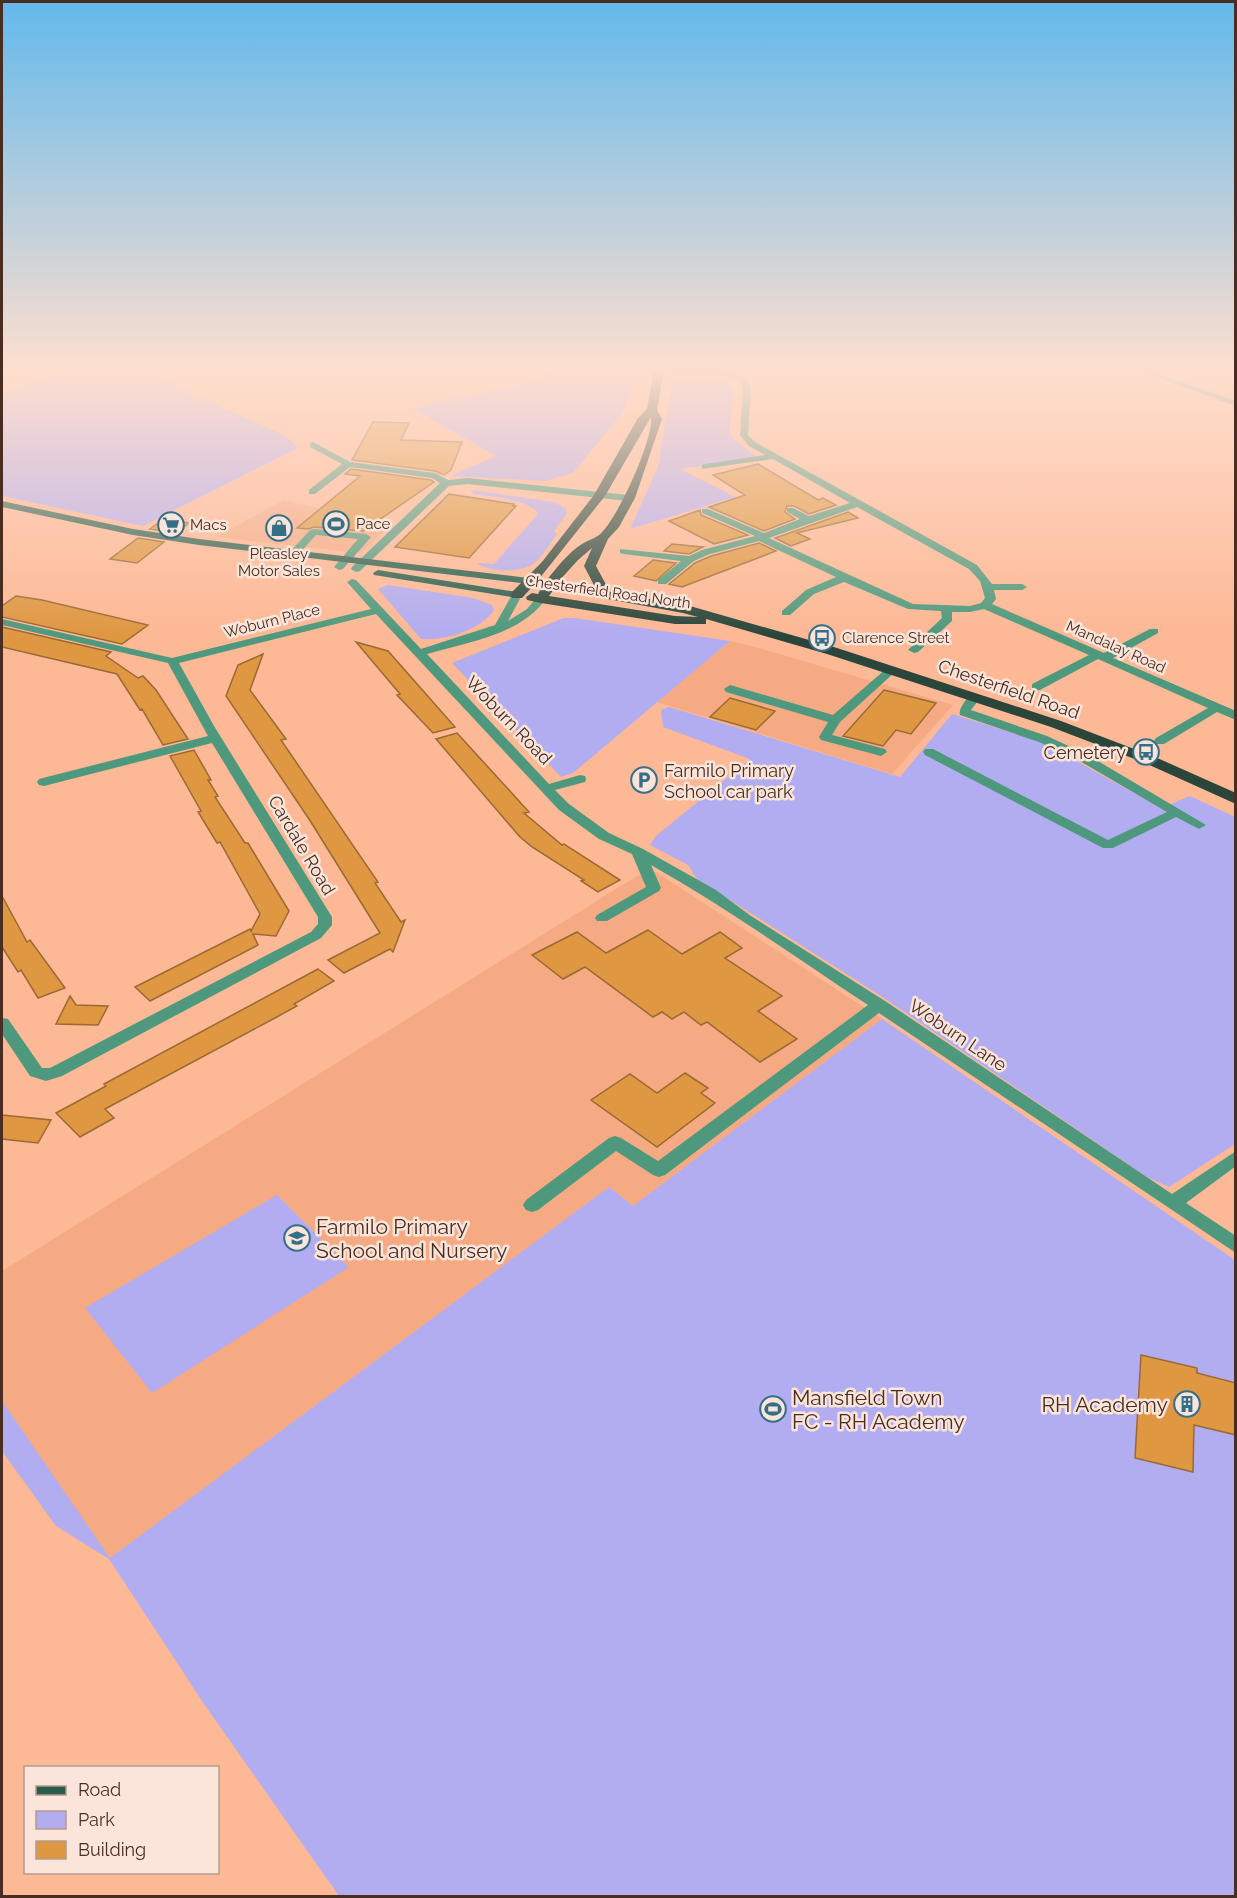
<svg xmlns="http://www.w3.org/2000/svg" width="1237" height="1898" font-family="Raleway,sans-serif">
<style>
.built{fill:#f5aa84}
.green{fill:#b2acf0}
.lines{fill:none;stroke-linecap:round;stroke-linejoin:round}
.stream{stroke:#3ac1f2;stroke-width:4}
.building{fill:#df9742;stroke:#9a6a34;stroke-width:1.5}
.minor{fill:#4e997d;fill-rule:evenodd}
.major{fill:#295d4b;fill-rule:evenodd}
.highway{fill:#2a463b;fill-rule:evenodd}
.labels{text-anchor:middle;dominant-baseline:central;stroke-width:5;stroke-linejoin:round;paint-order:stroke}
.far-poi-label{font-size:15px;fill:#492d20;stroke:#fbe5db;text-anchor:start}
.far-street-label{font-size:15px;fill:#492d20;stroke:#fbe5db}
.street-label{font-size:18px;fill:#492d20;stroke:#fbe5db}
.poi-label{font-size:18px;fill:#492d20;stroke:#fbe5db;text-anchor:end}
.near-poi-label{font-size:21px;fill:#492d20;stroke:#fbe5db;text-anchor:start}
</style>
<rect width="100%" height="100%" fill="#fdb895"/>
<!-- built -->
<path class="built" d="M284,500l92,22 15,2 -30,29 -145,-16z
M730,641l29,7 194,57 -61,69 -235,-72z
M656,872l226,147 -249,187 -24,-19 -500,372 -107,-158v-130l635,-395z"/>
<!-- green -->
<path class="green" d="M153,370l42,26 89,39 14,13 -155,78 -141,-30v-102l62,-23z
M550,370h86l-4,19 -12,27 -47,57 -28,8 -94,-5 45,-20 -84,-48 148,-31z
M695,377l19,1 20,9 -5,48 28,22 -77,12 55,28 -105,32 28,-62 14,-84z
M471,490l82,12 13,6 1,5 -13,18 3,3c-7,9 -15,24 -24,30 -13,9 -44,8 -56,-1l17,1 44,-50c-7,-15 -47,-17 -64,-20z
M388,585l85,13 19,7 2,5c-13,20 -49,31 -73,29l-43,-50z
M564,618h11l155,23 -157,132 -12,4 -109,-114z
M669,707l231,70 52,-63 90,28 119,66 29,-12 45,21v327l-66,43 -22,-10 -266,-181 -184,-117 -9,-14 -38,-20 6,-9 94,-77 -87,-32 -2,-17z
M882,1019l353,241v636h-896l-135,-192 -95,-145 -53,-33 -54,-75v-50l108,157 499,-371 24,19z
M277,1195l72,72 -197,126 -67,-85z"/>
<g class="lines">
<!-- stream -->
<path class="stream" d="M538,370l14,8"/>
</g>
<!-- building -->
<path class="building" d="M373,422l36,1 -8,17 61,2 -11,28 -7,5 -9,-4 -83,-11z
M758,464l60,36 5,-2 13,7 -27,9 -15,-8h-7l-2,6 10,7 -31,12 -55,-24 36,-12 -32,-20z
M351,469l80,11 3,2 -71,49 -49,-4 -6,2 -11,-1 63,-52 -15,-2z
M449,494l65,10 -1,2h3l-47,52 -74,-11z
M700,510l1,5 47,20 -34,9 -45,-23z
M848,512l10,6 -61,15 13,6 -19,7 -16,-8z
M164,519l25,4 -13,10 -26,-4z
M138,538l26,4 -27,21 -27,-4z
M759,543l17,8 -94,36 -13,-3 26,-21 16,-7z
M672,544l31,3 -14,7 -25,-3z
M653,560l23,3 -20,18 -22,-5z
M16,596l26,4 106,25 -26,19 -120,-27v-11z
M2,627l109,25 -5,4 32,22 5,-2 13,14 32,49 -25,6 -21,-36 -2,1 -23,-36 -115,-27z
M356,642l32,9 67,76 -22,6 -36,-38 3,-1z
M263,654l-13,36 36,49 -5,1 97,142 -3,1 26,39 4,-2 -12,32 -3,-3 -46,24 -16,-13 52,-27 -71,-114 -83,-123 12,-31z
M884,690l52,13 -25,31 -15,-4 -13,16 -40,-10z
M730,698l45,13 -19,19 -46,-13z
M457,733l72,79 -5,1 38,32 2,-1 56,36 -22,12 -17,-11 3,-1 -52,-33 -12,-10 -84,-98z
M194,750l17,30h-3l10,16 -3,1 30,46h3l41,68 -13,25 -23,-2 5,11 -108,56 -15,-14 115,-58 1,2 9,-17 -40,-72 -3,1 -19,-31 3,-1 -31,-55z
M2,896l25,46 3,-2 35,48 -27,10 -17,-28 -3,2 -16,-25z
M648,930l34,24 38,-22 22,16 -17,10 57,38 -24,15 39,28 -37,23 -53,-40 -6,3 -17,-13 -12,7 -10,-7 -9,5 -68,-50 -22,12 -31,-24 45,-23 29,21z
M318,969l16,12 -40,23 3,2 -22,12 -170,91 9,9 -34,19 -24,-24 50,-27 -2,-2z
M70,996l6,9 32,1 -10,19 -42,-1z
M685,1073l23,15 -7,5 14,10 -58,44 -66,-47 39,-26 27,19z
M2,1115l49,5 -13,23 -36,-4z
M1141,1355l56,13v5l39,10v52l-42,-10 -1,47 -58,-14z"/>
<g class="lines">
<!-- minor -->
<path class="minor" d="M655,370l70,1 20,6 6,11 -3,47 7,7 222,123 15,19h30l5,3 -5,3h-28l2,9 -4,5 112,49 46,-24h8v4l-45,25 123,53v9l-19,-8 -53,32h-8l-2,-3 2,-3 52,-30 -110,-49 -58,31h-8v-6l57,-29 -105,-46 -14,3h-18v9l-34,31 -4,1 -6,-3 34,-32 -1,-7 -33,-2 -64,-27 -30,12 -24,21h-8v-4l24,-21 30,-13 -77,-36 -49,13 -16,7 -28,23h-8v-4l23,-19 -57,-7 -4,-1v-4l69,7 13,-6 53,-14 -53,-23v-4h6l56,24 36,-14 -13,-7v-4h6l16,8 41,-13 -77,-44 -71,10v-4l3,-1 60,-9 -16,-9 -9,-11 3,-47 -4,-7 -15,-6 -66,-1h-3zM857,507l112,62 11,12 5,17 -4,5 -11,3 -57,-2 -144,-66z
M1136,370h12l88,31v5z
M313,442l37,20 85,11 13,7 19,-2 161,17 5,3 -5,3 -161,-17 -18,2 -89,85 -4,1 -5,-3 1,-2 88,-84 -8,-5 -82,-11 -35,27h-6v-4l33,-26 -32,-17v-4z
M314,529l52,5 5,3 -28,32 -4,1 -5,-3 24,-28 -42,-4 -19,21 -9,-2 22,-24z
M352,579l4,1 65,69 74,-24 18,-32h8l1,2 -14,26 19,-12 10,-12h8l1,2c-26,36 -78,43 -119,55l122,130 31,-9 5,1 1,3 -1,3 -30,8 14,14 40,29 34,16 73,41 35,26 134,85 287,193 64,-43v15l-50,37 50,33v17l-357,-240 -214,162 -6,2 -6,-2 -37,-24 -78,59 -6,2 -6,-2 -3,-5 3,-5 83,-62 6,-2 6,2 37,23 210,-156c-72,-47 -142,-98 -217,-140l10,23 -2,3 -52,30h-10l-2,-3 2,-3 49,-28 -14,-33 -33,-15 -40,-29 -183,-196 -197,49 35,63 118,191v8l-11,13 -259,138 -16,5 -16,-5 -28,-42v-16l6,1 34,49h8l261,-136 7,-8v-7l-106,-174 -168,43 -5,-1 -2,-3 2,-3 169,-43 -40,-73 -166,-38v-6l170,39 199,-49 -24,-27z
M891,666l4,2v4l-55,50 -8,13 53,14 2,3 -6,4 -60,-16 -2,-3 9,-15 -102,-30 -2,-3 6,-4 103,30 54,-47z
M975,693l6,4 -10,13 76,26 39,18 120,71 -7,4 -23,-12 -63,31h-10l-178,-93 -2,-3 2,-3h8l175,91 59,-28 -89,-52 -39,-18 -79,-27c-2,-6 8,-20 15,-22z"/>
<!-- major -->
<path class="major" d="M2,501l131,28 66,10 330,39 5,3 -5,3 -330,-39 -66,-10 -131,-28z
M378,570l139,22 5,3 -5,3 -143,-23 -1,-2z"/>
<!-- highway -->
<path class="highway" d="M654,370h10l-7,40 5,9 -27,79 -16,29 -11,12 -12,27 14,26 80,14 147,42 224,73 94,36 81,36v11l-91,-41 -94,-36 -224,-73 -121,-35v5h-31l-134,-21 -14,-3 -1,-3 6,-4 6,1 4,-7 -9,-1 -11,12h-10l-1,-3 1,-3 30,-30 52,-67 44,-77 9,-9zM651,417c3,21 -34,104 -52,118 -5,4 -11,5 -17,9 -14,9 -25,23 -35,36l-8,-1 66,-83zM592,548l-8,18 12,23 -38,-7 20,-22zM554,589l129,24 15,4 -23,-1 -126,-20z"/>
</g>
<!-- sky -->
<linearGradient id="sky" x2="0" y2="1"><stop stop-color="#62b9ec"/><stop offset="0.58" stop-color="#fedfcf"/><stop offset="1" stop-color="#fedfcf" stop-opacity="0"/></linearGradient>
<rect width="1237" height="636" fill="url(#sky)"/>
<!-- icons -->
<defs>
<g id="stadium-ring" transform="scale(1.35)"><circle r="9.5" fill="#fbe5db" stroke="#346f87" stroke-width="1.5"/><path d="M0-5a6.5 5 0 1 0 0 10a6.5 5 0 1 0 0-10ZM-3.5-1.8h7v3.6h-7Z" fill="#346f87"/></g>
<g id="supermarket-ring" transform="scale(1.35)"><circle r="9.5" fill="#fbe5db" stroke="#346f87" stroke-width="1.5"/><path d="M-6-5.5h2.5l.6 2H6L4.5 2H-2.5L-4.4-4H-6ZM-1.5 3.2a1.3 1.3 0 1 0 .1 0ZM3 3.2a1.3 1.3 0 1 0 .1 0Z" fill="#346f87"/></g>
<g id="shop-ring" transform="scale(1.35)"><circle r="9.5" fill="#fbe5db" stroke="#346f87" stroke-width="1.5"/><path d="M-5-2.5h2.3a2.7 3.5 0 0 1 5.4 0H5L5.5 6h-11ZM-1.5-2.5h3a1.5 2.3 0 0 0-3 0Z" fill="#346f87"/></g>
<g id="bus-ring" transform="scale(1.35)"><circle r="9.5" fill="#fbe5db" stroke="#346f87" stroke-width="1.5"/><path d="M-5-6H5V4H4V6H2V4H-2V6H-4V4H-5ZM-3.5-4V0h7V-4ZM-3.5 1.2v1.5H-2V1.2ZM2 1.2v1.5H3.5V1.2Z" fill="#346f87"/></g>
<g id="parking-ring" transform="scale(1.35)"><circle r="9.5" fill="#fbe5db" stroke="#346f87" stroke-width="1.5"/><path d="M-3.5-5.5H1a3.5 3.5 0 0 1 0 7H-1V5.5H-3.5ZM-1-3.4V-.6H.8a1.4 1.4 0 0 0 0-2.8Z" fill="#346f87"/></g>
<g id="school-ring" transform="scale(1.35)"><circle r="9.5" fill="#fbe5db" stroke="#346f87" stroke-width="1.5"/><path d="M0-5L7-2L0 1L-7-2ZM-4 1L0 2.5L4 1V4Q0 6-4 4Z" fill="#346f87"/></g>
<g id="building-ring" transform="scale(1.35)"><circle r="9.5" fill="#fbe5db" stroke="#346f87" stroke-width="1.5"/><path d="M-4-6H4V6H1V3H-1V6H-4ZM-2.5-4.3h1.7v1.8h-1.7ZM.8-4.3h1.7v1.8H.8ZM-2.5-1h1.7V.8h-1.7ZM.8-1h1.7V.8H.8Z" fill="#346f87"/></g>
</defs>
<g fill-rule="evenodd">
<use href="#stadium-ring" x="336" y="524"/>
<use href="#supermarket-ring" x="171" y="525"/>
<use href="#shop-ring" x="279" y="528"/>
<use href="#bus-ring" x="822" y="638"/>
<use href="#bus-ring" x="1146" y="752"/>
<use href="#parking-ring" x="644" y="780"/>
<use href="#school-ring" x="297" y="1238"/>
<use href="#building-ring" x="1187" y="1404"/>
<use href="#stadium-ring" x="773" y="1409"/>
</g>
<g class="labels">
<!-- far-poi labels -->
<g class="far-poi-label">
<text x="356" y="524">Pace</text>
<text x="190" y="525">Macs</text>
<text x="279" y="554" text-anchor="middle">Pleasley<tspan x="279" dy="17">Motor Sales</tspan></text>
<text x="842" y="638">Clarence Street</text>
</g>
<!-- far-street labels -->
<g class="far-street-label">
<text transform="translate(608 592) rotate(8)">Chesterfield Road North</text>
<text transform="translate(272 621) rotate(-14)">Woburn Place</text>
<text transform="translate(1116 647) rotate(24)">Mandalay Road</text>
</g>
<!-- street labels -->
<g class="street-label">
<text transform="translate(1009 689) rotate(19)">Chesterfield Road</text>
<text transform="translate(509 720) rotate(46)">Woburn Road</text>
<text transform="translate(302 845) rotate(59)">Cardale Road</text>
<text transform="translate(958 1035) rotate(34)">Woburn Lane</text>
</g>
<!-- poi labels -->
<g class="poi-label">
<text x="1126" y="752">Cemetery</text>
<text x="664" y="770" text-anchor="start">Farmilo Primary<tspan x="664" dy="21">School car park</tspan></text>
</g>
<!-- near-poi labels -->
<g class="near-poi-label">
<text x="316" y="1226">Farmilo Primary<tspan x="316" dy="24">School and Nursery</tspan></text>
<text x="792" y="1397">Mansfield Town<tspan x="792" dy="24">FC - RH Academy</tspan></text>
<text x="1168" y="1404" text-anchor="end">RH Academy</text>
</g>
</g>
<!-- border -->
<rect width="1237" height="1898" fill="none" stroke="#492d20" stroke-width="6"/>
<!-- legend -->
<rect x="24" y="1766" width="195" height="108" fill="#fbe5db" stroke="#b49b90" stroke-width="1.5"/>
<rect x="36" y="1786" width="30" height="9" fill="#295d4b" stroke="#b49b90" stroke-width="1.5"/>
<text x="78" y="1796" font-size="18" fill="#492d20">Road</text>
<rect x="36" y="1811" width="30" height="18" fill="#b2acf0" stroke="#b49b90" stroke-width="1.5"/>
<text x="78" y="1826" font-size="18" fill="#492d20">Park</text>
<rect x="36" y="1841" width="30" height="18" fill="#df9742" stroke="#b49b90" stroke-width="1.5"/>
<text x="78" y="1856" font-size="18" fill="#492d20">Building</text>
</svg>
